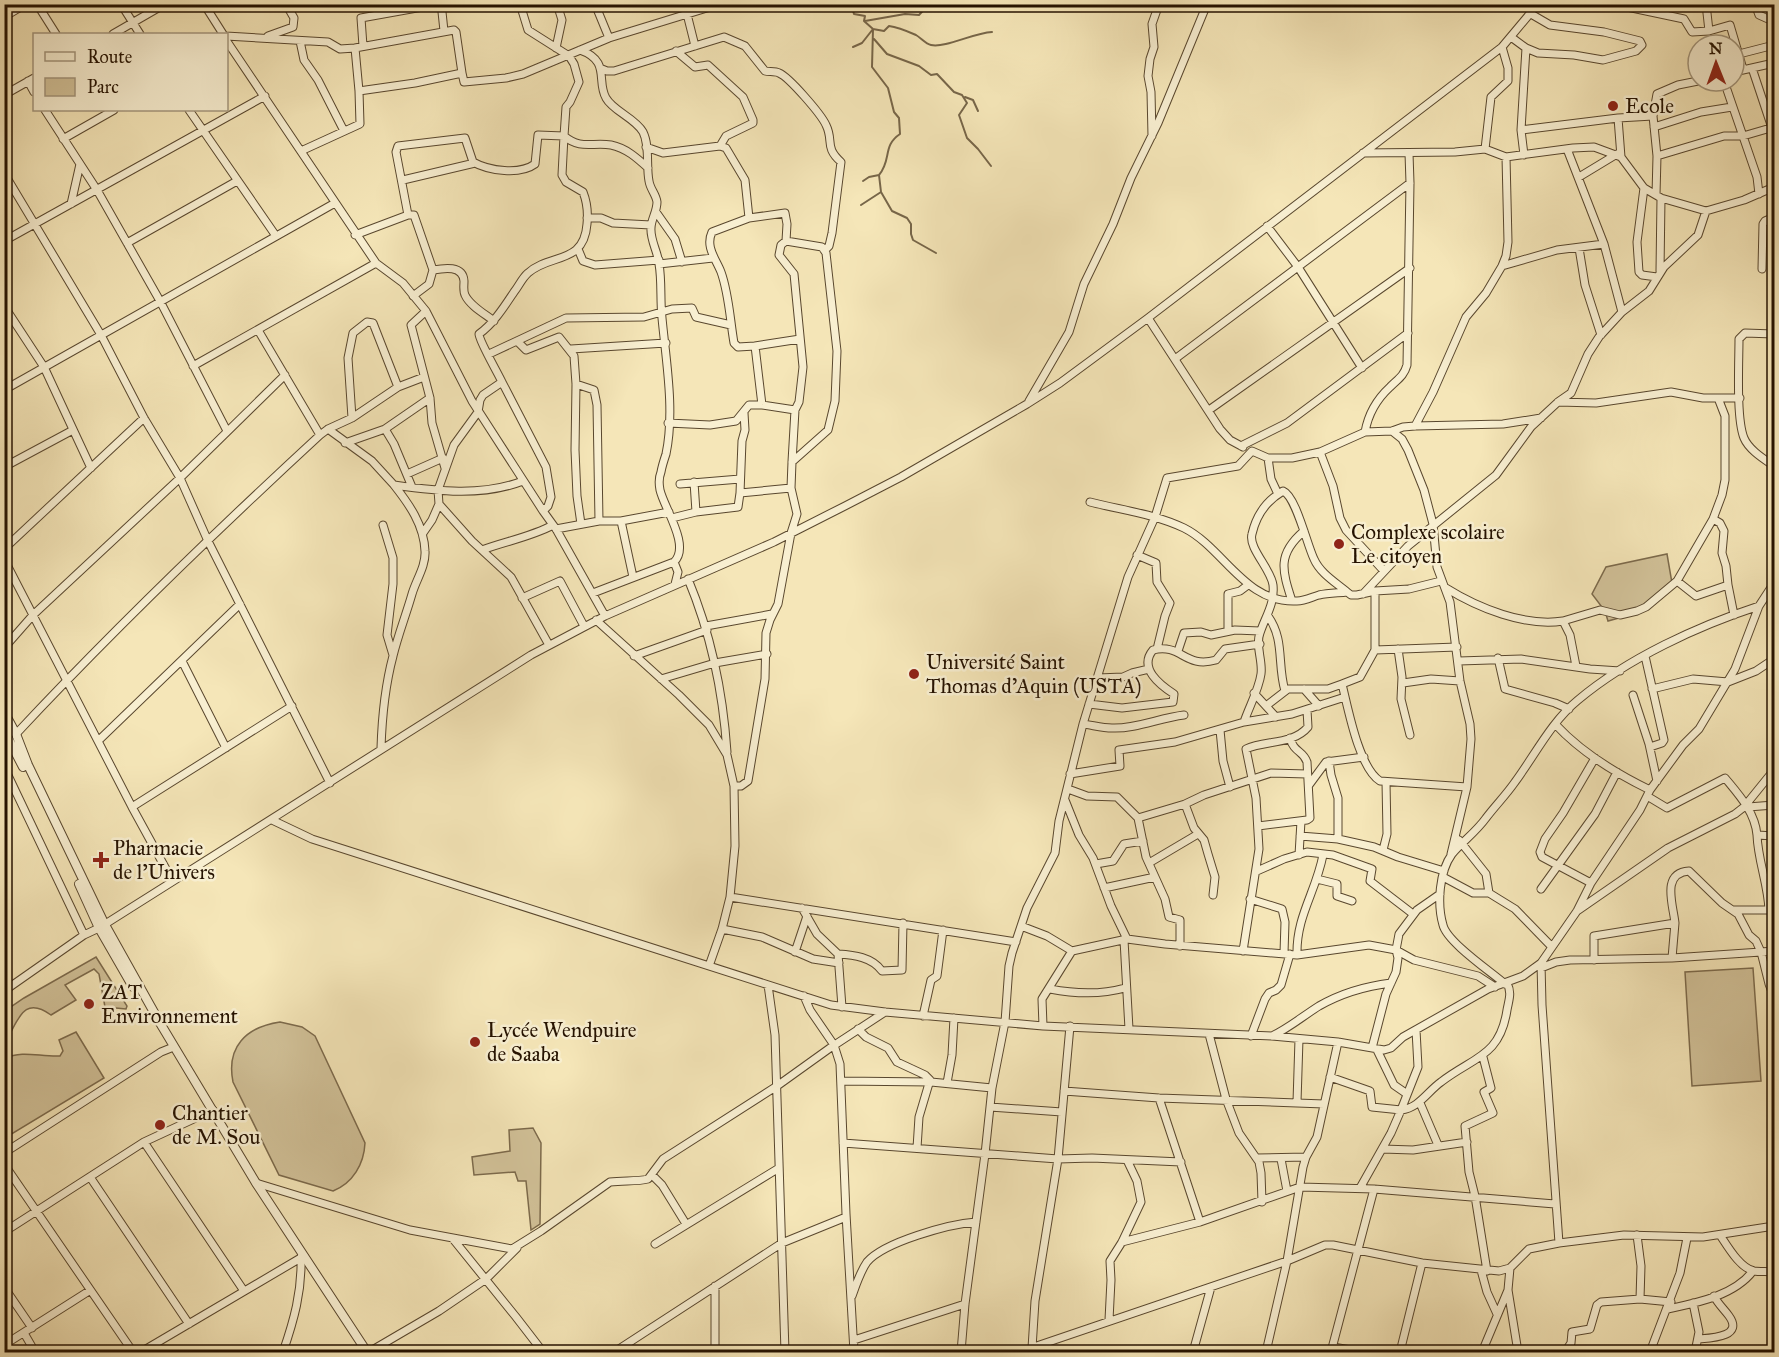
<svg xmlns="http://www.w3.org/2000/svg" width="1779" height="1357" font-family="'IM FELL Great Primer',serif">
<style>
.green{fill:#d2c299;stroke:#7c6a4c;stroke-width:1.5}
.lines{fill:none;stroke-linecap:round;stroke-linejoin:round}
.stream{stroke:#776649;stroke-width:2}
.minor-casing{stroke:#59472e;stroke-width:9}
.tertiary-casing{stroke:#59472e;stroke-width:10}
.minor{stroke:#f8efd1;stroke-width:7}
.tertiary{stroke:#f8efd1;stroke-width:8}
.poi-dot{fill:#8f2418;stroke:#f8efd1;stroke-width:2}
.labels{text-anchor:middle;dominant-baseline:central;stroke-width:5;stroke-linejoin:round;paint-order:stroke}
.poi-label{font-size:21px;fill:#251200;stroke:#f8efd1;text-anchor:start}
</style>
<rect width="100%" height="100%" fill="#f5e6b8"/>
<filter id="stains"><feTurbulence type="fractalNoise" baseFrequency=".00333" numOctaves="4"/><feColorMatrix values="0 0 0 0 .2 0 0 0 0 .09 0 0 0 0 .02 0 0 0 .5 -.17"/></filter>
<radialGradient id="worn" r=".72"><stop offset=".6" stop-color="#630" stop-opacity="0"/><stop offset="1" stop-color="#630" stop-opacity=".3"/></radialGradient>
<!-- green -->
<path class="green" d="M1667,554l5,29 -32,29 -32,9 -3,-10 -13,-17 14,-27z
M96,957l31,49 -1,3 -21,-2 -6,-33 -5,-5 -29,16 11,15 -25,15c-29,-21 -33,8 -46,27v-31l19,-13z
M1753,968l8,113 -69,5 -7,-114z
M280,1022l22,5 13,9 50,107c-1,21 -12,40 -32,48l-54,-16 -46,-93c-7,-35 13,-55 47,-60z
M76,1032l28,46 -99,60v-80c18,-8 35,-1 55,-2l3,-5 -4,-11z
M533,1128l8,15 -1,81 -9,6 -5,-49h-8l-3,-9 -41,3 -2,-18 38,-6 -1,-21z"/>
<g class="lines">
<!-- stream -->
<path class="stream" d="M851,4l3,10 11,2 -1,5 9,8 -1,38 16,21 6,24 5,6 1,16c-18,12 -8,26 -21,41l2,17 11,19 15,7 4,6v10l2,6 23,13
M865,21l40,-7 14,1 10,-11
M874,39l13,15 32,12 12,9 6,-1 17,18 8,3 5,8 -8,12 8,23 11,11 13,17
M853,47l9,-4 11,-14 11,2 5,-5c9,1 18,5 27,9 5,3 10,9 15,10 15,3 42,-12 61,-13
M965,97l8,3 5,11
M863,181l6,-4 10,-2
M861,205l20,-13"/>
<!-- minor casing -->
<g class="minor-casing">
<path id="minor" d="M37,4l19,30
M121,4l19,30
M204,4l19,30
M520,4l8,26 41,26 5,8 5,18 -9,20 -4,5 -2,29c17,14 28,6 47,9 15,3 26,13 37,23
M595,4l14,34
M1613,4l71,15 8,13 17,-1 21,-6 13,44
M1706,4l3,27
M1755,4l4,11 9,4 6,-2
M596,8l9,-4
M687,14l8,32
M4,17l22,-13
M444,31l-2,-19 2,-7
M113,34l52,-30
M226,36l102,6 12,7 15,-1 4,43 56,-8 47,-10 2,9 42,-4 17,-4 86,-36 111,-34
M268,36l25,-9 1,-9 -8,-14
M1511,37l15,11 12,5 36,2 29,5 33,-9 6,-6 -2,-4 -36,-9 -54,-7 -19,-11
M226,40l150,223 27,20 23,28 46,90 71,110 13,18 49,87
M300,41l4,19 14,20 26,51
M363,46l-2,-28 67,-12h15
M355,48l99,-18 2,2 6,41
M556,48l6,-28 -5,-16
M580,50c31,11 16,31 26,48 7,13 29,20 37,34 7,14 3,34 6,49 1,8 7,13 8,21 0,10 -6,17 -6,26 -1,12 7,24 8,36 3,17 1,36 3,54 4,43 13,93 4,136 -2,6 -4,12 -5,18 -2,5 -2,13 -1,18 4,18 31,56 14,72l4,10 -3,12
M676,51l19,16 13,-2 35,32 10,23v3l-27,13 -6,10
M1739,54l35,-9
M1752,68l22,66
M602,69l5,2h7l110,-34 21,9 20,25c4,1 10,0 14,2 10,4 42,41 47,52 8,16 -2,22 15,37l-9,71 -3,13 -4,4
M1734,72l40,-9
M28,81l6,11
M1724,81l33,96 2,17
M4,95l30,-17
M45,110l52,80 63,111 67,130
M189,110l87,126
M1618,118l3,39
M1654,127l47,-15 31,-5
M1521,130l97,-12 35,-2
M1152,136l-1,-44 -3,-16 2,-17 4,-12 -2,-23 7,-20
M63,139l51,-29
M646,147l17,6 57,-7 6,2 19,32 4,38
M1485,149l6,-52 17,-16v-13l-6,-21
M1567,149l37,95 18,68
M301,151l59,-27 -1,-33
M1363,153l92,-1 30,-3 21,8 67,-9 21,-1 27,10 23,31 17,10 45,13
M1524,155l-3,-25 5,-82
M1657,156l67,-20h19l31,-9
M4,173l97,162 43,83 36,60 28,63 122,242
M1579,177l38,-23
M403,180l72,-17
M1644,188l-7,54 2,30 3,3 15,2
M1656,195l1,-39 -4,-40 4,-22 21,-9 20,-4
M71,204l9,-40
M656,212l19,27 7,23
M408,215l-12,-63 2,-6 67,-8 8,24c16,9 47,13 62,2l3,-29 26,1 -2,39 4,7 17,10c4,10 5,22 4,32 -3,41 -37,29 -59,49 -6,5 -9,13 -14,19 -10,15 -20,31 -35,42 0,7 19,39 23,48l-19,13 -3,5 -2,12 -24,33 -16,45 1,14 -7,16 -9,13
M587,218h14l12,5 38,2
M1267,226l31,41 64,101
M355,235l53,-20h6l19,55 -4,14 -16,12
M4,241l261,-145
M127,243l110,-62
M1579,248l6,37 16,50
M578,249l5,12 12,4 64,-5
M659,264l54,-6
M1502,266l55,-16 47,-6
M1762,269l1,-45 2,-3 7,-3 2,-6 -3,-23
M433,270c11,-2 30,-5 31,11 0,5 -1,10 1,14 5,11 20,19 29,26
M1660,271l1,-73
M4,306l40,61 47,101
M426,311l-15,14 19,73 2,25 13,45
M1148,318l72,111 10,11 13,7
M258,330l62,105
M1774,334l-29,-1 -6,6c0,24 -3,79 5,99 5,12 20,21 30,28
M517,341l9,9 33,-13 15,19 2,28 -1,66 2,46 4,28
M755,346l45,-7
M571,349l95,-6
M489,354l77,-36 78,-1 28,-8 20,-1 4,9 35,8
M1175,359l235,-176
M193,366l183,-103
M502,382l44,85 5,30 -3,9 -5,5
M576,384l18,6 3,15 2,116
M4,390l331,-187
M1029,401l40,-69 15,-48 29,-60 18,-46 27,-55 49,-119
M1558,402l38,1 75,-11 32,6h37
M1209,410l201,-142
M744,413l1,17 -3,11 -2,52 51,-5
M352,418l-4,-60 5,-25 14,-11 6,1 25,64
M668,423l42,2 26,-4 13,-16h13
M1415,426l18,-34 33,-75 20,-24 16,-27 4,-10 2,-14 -2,-85
M328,429l44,32 22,24c43,6 87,12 129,-4
M385,429l9,15 18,43
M1392,431l10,8 6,11 16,40 9,34 4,43 13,35 10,79 10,43 1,15 -4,48 -16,67
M1365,432c3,-17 12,-33 25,-45 8,-8 14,-11 17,-22l3,-182 -1,-30
M345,443l40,-14 45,-31
M1241,446l46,-23 121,-90
M1320,452l13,34 7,32 6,12 38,41
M1268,458l3,21 7,15
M792,462l36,-32 7,-29 2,-50 -11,-98 -4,-6 -36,-6 1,-17 -2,-11 -36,5 -37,14c-7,15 4,27 9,40 8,22 9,48 13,71l4,4 17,-1 7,59 33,5
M4,467l69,-37
M407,474l36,-16
M680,484l60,-5
M1090,502c31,8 65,12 94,26 40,20 61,76 113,73 8,0 15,-4 22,-6 9,-2 19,-2 28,-3l4,3h6l18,-4 34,-2 32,-8
M439,504l33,37 39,36 38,68
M696,512l42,-5 2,-14
M672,518l24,-6 -2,-30
M621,521l12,56
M383,525l10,33v26l-6,51 6,20
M556,529l43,-8h22l48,-9
M4,549l140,-131
M482,550c24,-9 49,-13 71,-25
M1137,555l19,8 1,19 13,21 -5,13 -8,33
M4,559l128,248 40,73
M688,579c23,55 35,113 39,173
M1677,581l19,15 32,-11 -2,-19 -4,-13 2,-22 -4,-8 -7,-4
M1728,585l6,30
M1446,588c32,20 79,39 117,33l7,14 6,31
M1375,591v59l-15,27 -18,7c6,24 17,84 38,97l87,6
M593,593l81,-31
M1363,594l45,-48 88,-71 35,-48 27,-25 13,-9 17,-39 11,-17 23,-25 27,-21 15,-24 34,-32 8,-24 38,-11 30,-13
M522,598l38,-17 24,45
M1292,601c-10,-31 -15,-47 12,-70
M1268,616c17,24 9,48 17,75
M596,620l83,75 30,30 18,30 7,31 1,60 -5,51 -8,32 -13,37
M1563,621l37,-11 20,5 17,-4 9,-4 31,-26 36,-62 9,-24 3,-15v-64l-7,-18
M706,626l66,-12
M1228,631v-37l12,-3 8,-6
M4,648l29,-33 147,-137 105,-103
M1398,649l4,28 -1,22 9,36
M1375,650l82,-3
M1178,651l6,-18 17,-1 10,3 24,-5 25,1
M634,656l73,-26
M1645,656l19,84 -2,3 -12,4
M1498,658l7,31 50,14 14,6
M182,661l44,87
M1459,661l62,-2 69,10 30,2
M1098,678l25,-1 9,-4 17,-4
M661,679l54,-16 52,-9
M1403,683l28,-4 29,2
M1304,689l15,17
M1652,689l41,-10 35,3 28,-11 18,-12
M1254,693l22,24
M1633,695l16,49 8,37
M1089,704l33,4 51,-6 1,-8c-14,-9 -36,-26 -21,-44 29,-7 31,19 63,10l9,-11 35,-5
M1266,706l22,-17h40l14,-5
M1244,722c5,-15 15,-33 17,-48 2,-13 -6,-29 -1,-41 5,-16 15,-29 13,-48 -2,-16 -25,-37 -21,-51 4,-18 14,-33 31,-43 13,5 24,54 31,68 6,14 21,23 33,33
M1083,724c9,1 19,4 29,4 24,1 47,-10 72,-13
M1556,725c26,28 59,48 94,65
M1220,730l3,31 7,26
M16,734c97,-104 200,-203 304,-299l8,-6 24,-11 46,-31 26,-10
M98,741l142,-137
M381,748c1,-31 4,-62 12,-92 5,-21 13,-41 19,-62 4,-14 14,-28 13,-43 -1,-26 -16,-47 -31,-66
M1329,761l2,14 7,23v41
M4,767l80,168
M1070,774l50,-8 -1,-16 56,-8 69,-20 48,-8 53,-17
M1309,785l17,-23 38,-5
M734,786h7l7,-5 17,-102 1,-46 4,-13 8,-16 13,-71 6,-19 -6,-26 1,-26 3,-52 4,-8 4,-35 -9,-93 -15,-19 2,-10 5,-4
M1068,789l19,7 30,1 21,21 8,39 19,42 4,18 11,3v26
M1647,796l20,12 58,-30c14,17 30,34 32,57l17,1
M1065,800l14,35 14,23 18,48 16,33
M132,807l160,-101
M1748,807l26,-2
M1138,818l47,-14
M272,820l40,19 519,166 54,7 158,14 229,10 66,6 46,8 7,-2 12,-11 85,-48 35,-13 18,-13 36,-52 14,-28 49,-73 10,-20 33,-45 16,-16 36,-60 24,-63 15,-23
M1258,826l49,-6 3,-2 -3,-56c-4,-12 -13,-9 -17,-24
M1757,835c1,26 11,49 12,75
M1300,836l38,3 36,8 24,10 46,14
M1459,840l27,34 3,19
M1383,850l4,-16 -1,-52
M1299,855l2,-34
M1149,863l49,-29
M1096,864l17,-3 11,-17 19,-3
M1257,871l27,-12 23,-7 26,3 39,14 -2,12 43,33
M1443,877l30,16h16l26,16 37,38
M1317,879l20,5v12l15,5
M1591,883l-49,-26 -2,-5 5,-13 18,-26 32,-55
M1104,888l51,-11
M1541,889l54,-75 22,-42
M1213,895l2,-18 -7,-23 -4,-14 -10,-12 -9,-24 19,-9 67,-22 36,1
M730,897l286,45
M1250,899l32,10 3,13 -1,31
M802,908l15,26 21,20 4,53
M1733,910h41
M1577,911l91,-63 67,-34 9,-7 30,-37
M1675,923c-2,-19 -14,-50 14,-52l33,32 16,11 11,21 7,6 5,11 13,-1
M1021,926l26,10 25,15 55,-12 38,5 132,11 72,-10 27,5 18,10 64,16 17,11
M722,929l40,8 51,22 26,4
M1124,940l5,89
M1243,951l16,-102 -3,-51 -10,-49c19,-9 47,-4 62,-22l-1,-17
M795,952l12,-36
M838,954c16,1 34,3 44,17l20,-1 1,-47
M1297,955c-1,-39 19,-63 26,-100
M1594,960v-24l81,-13 -3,35
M1541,963l1,42 17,238
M1541,968l15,-6 14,-2 102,-2 89,-6 8,32 5,13
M4,976l6,11
M1505,984c-15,-13 -58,-42 -62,-59 -6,-21 -4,-53 9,-71 11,-13 24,-22 34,-36 9,-12 20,-23 29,-36 20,-27 36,-60 63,-82 50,-42 120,-74 181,-94
M768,985l7,50 10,317
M1050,989c26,5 50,6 75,-1
M4,991l80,-56 15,-7 432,-273 74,-39 169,-74 71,-36 56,-29 126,-73 33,-21 88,-65 354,-271 36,-43
M804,996l6,14 24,35 6,19 6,150 8,138
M923,1016l8,-36 6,-4 6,-46
M1043,1026l-1,-27 30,-48
M858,1029l8,8 22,11 9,14 28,13 5,5 -11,37 -2,31
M1209,1034l17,65 13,34 20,29 2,11 1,29
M1251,1036l14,-37 4,-6 7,-3 5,-5 9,-31
M1272,1036c17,-8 31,-20 47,-30 21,-12 48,-20 72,-23
M1372,1048l14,-54 10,-22 2,-14 -2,-8 3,-16 18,-24 23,-16
M1377,1050l17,35 13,9
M1483,1057l8,31 -7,4 9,21 -28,13 4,46 6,24 12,75
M1330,1077l40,14 2,16 29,3 17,-43 -2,-37
M841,1081l90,1 61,6
M947,1083l5,-28 2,-37
M1064,1091l95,7 165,6
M1159,1098l41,124
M1297,1102l2,-63
M1420,1103l18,42
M990,1107l72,5
M144,1142l100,149
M843,1143l215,16 34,-1 89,4
M1382,1149l31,1 54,-8
M4,1153l157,-101 10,-4
M1257,1158l49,-1
M1281,1159l6,32
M4,1164l129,188
M652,1175l10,10 24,39
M90,1177l99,147
M256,1183l154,47 102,19 29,-18 69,-49c13,-2 26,0 38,-3l15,-20 114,-73 53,-38 55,-36
M1360,1188l31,-55 10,-23c18,-2 26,-18 40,-28 32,-25 59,-25 66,-72 2,-11 5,-17 0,-27
M4,1232l140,-90 69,-32
M1637,1235l4,31 -1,33
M1720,1235c8,12 20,33 34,36 6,1 14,0 20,1
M453,1239l63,78 27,35
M1122,1242l78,-20 100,-35 74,2 181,15
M655,1244l124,-76
M1481,1270l6,22 10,22
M4,1287l28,41
M1508,1290l10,62
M852,1296c4,-11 8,-24 15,-34 17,-20 82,-38 109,-40
M1693,1303l6,29 -4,20
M1668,1309c28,-6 66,-13 85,-38
M1109,1320l2,-40 -1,-19 12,-19 19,-40 -4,-21 -10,-21
M24,1333l11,19
M1699,1339c12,-1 45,-2 30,-23 -5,-7 -11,-12 -15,-20
M854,1340l111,-36
M4,1345l85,-54
M1333,1347l29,5
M141,1352l163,-96
M283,1352c11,-32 19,-60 18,-95
M369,1352l70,-41 47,-32 31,-31
M620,1352l-1,-3 163,-106 64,-26
M715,1352v-66
M961,1352l4,-48 20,-150 7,-66 13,-66 4,-56 3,-13 15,-45 28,-55 4,-32 24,-97 45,-147 27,-60 12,-39 71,-12 14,-15 16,7h24l28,-6 45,-20 27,-1 11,-4 12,-1 88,-2 38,-6
M1019,1352l268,-91 38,-16h8l89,18 77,8 11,-3 19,-19 30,-6 65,-8 79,2 71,-11
M1034,1352l-2,-4 3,-47 23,-142 12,-133
M1193,1352l18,-65
M1266,1352l21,-91 16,-94 3,-10 11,-20 21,-95
M1331,1352l43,-163
M1400,1352l22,-89
M1482,1352l26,-62 2,-22
M1565,1352l6,-9 1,-11 18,-3 7,-24 4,-3 39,-3 31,3
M1650,1352l30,-79 7,-35"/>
</g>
<!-- tertiary casing -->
<g class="tertiary-casing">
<path id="tertiary" d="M4,712l12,22 12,31 76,158 56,100 96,160 111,169
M4,730l19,37
M79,884l20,44 34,59"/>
</g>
<!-- minor -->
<use href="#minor" class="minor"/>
<!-- tertiary -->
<use href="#tertiary" class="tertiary"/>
</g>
<!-- markers -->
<g class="poi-dot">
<circle cx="1613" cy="106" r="6"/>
<circle cx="1339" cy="544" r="6"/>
<circle cx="914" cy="674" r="6"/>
<path d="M98 851h6v6h6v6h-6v6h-6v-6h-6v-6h6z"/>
<circle cx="89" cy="1004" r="6"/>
<circle cx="475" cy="1042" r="6"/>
<circle cx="160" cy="1125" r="6"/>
</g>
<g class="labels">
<!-- poi labels -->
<g class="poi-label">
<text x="1625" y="106">Ecole</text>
<text x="1351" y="532">Complexe scolaire<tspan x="1351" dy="24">Le citoyen</tspan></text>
<text x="926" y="662">Université Saint<tspan x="926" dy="24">Thomas d’Aquin (USTA)</tspan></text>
<text x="113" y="848">Pharmacie<tspan x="113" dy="24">de l'Univers</tspan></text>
<text x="101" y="992">ZAT<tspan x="101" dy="24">Environnement</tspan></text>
<text x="487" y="1030">Lycée Wendpuire<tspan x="487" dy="24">de Saaba</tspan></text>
<text x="172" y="1113">Chantier<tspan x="172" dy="24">de M. Sou</tspan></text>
</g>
</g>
<!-- margin -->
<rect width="1779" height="1357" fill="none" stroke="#f5e6b8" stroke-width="24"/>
<rect x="6" y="6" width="1767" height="1345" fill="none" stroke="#251200" stroke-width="3"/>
<rect x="12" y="12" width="1755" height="1333" fill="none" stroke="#251200" stroke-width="1.5"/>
<!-- legend -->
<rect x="33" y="33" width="195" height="78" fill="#f8efd1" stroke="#a4977d" stroke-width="1.5"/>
<rect x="45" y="52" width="30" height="9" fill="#f8efd1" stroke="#a4977d" stroke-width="1.5"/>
<text x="87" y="63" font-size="18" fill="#251200">Route</text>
<rect x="45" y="78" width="30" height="18" fill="#d2c299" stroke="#a4977d" stroke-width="1.5"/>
<text x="87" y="93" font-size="18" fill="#251200">Parc</text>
<!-- north arrow -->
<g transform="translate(1716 63) rotate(359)"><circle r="28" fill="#f8efd1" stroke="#a4977d" stroke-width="1.5"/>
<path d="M0-4.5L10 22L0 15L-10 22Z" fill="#8f2418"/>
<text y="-9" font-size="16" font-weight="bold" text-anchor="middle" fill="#251200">N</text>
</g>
<rect width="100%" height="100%" filter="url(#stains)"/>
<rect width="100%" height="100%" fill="url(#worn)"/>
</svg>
